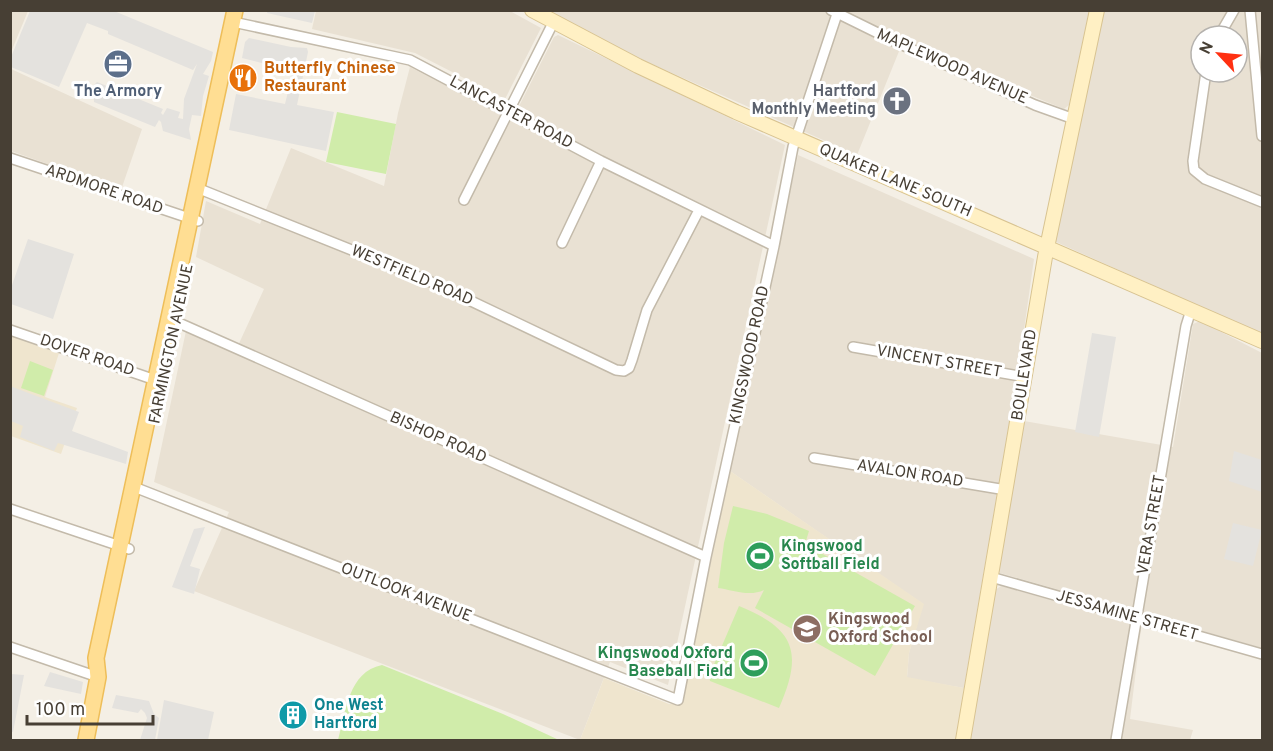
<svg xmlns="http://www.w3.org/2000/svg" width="1273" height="751" font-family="Overpass,sans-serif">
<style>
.residential{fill:#e9e1d3;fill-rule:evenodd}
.education{fill:#efe5ce}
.green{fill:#d0ecaa}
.parking{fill:#e4e2de}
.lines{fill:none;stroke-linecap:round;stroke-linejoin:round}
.street-casing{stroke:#c3baaa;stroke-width:12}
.secondary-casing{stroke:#d8c391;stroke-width:16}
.primary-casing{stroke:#eebe59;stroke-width:18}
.street{stroke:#fff;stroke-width:9}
.secondary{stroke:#fff0c4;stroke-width:14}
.primary{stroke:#ffde93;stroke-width:15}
.labels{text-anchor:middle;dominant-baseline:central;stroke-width:6;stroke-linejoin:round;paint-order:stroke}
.street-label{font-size:16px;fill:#473f34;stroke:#fff}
.food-label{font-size:16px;font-weight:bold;fill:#c56008;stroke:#fff;text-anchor:start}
.service-label{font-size:16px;font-weight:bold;fill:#4e5e75;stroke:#fff}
.worship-label{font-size:16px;font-weight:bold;fill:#5b616d;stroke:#fff;text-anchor:end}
.leisure-label{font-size:16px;font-weight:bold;fill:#27864d;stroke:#fff;text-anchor:start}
.education-label{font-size:16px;font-weight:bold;fill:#785e54;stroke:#fff;text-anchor:start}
.culture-label{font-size:16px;font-weight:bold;fill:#0d838f;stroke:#fff;text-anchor:start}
</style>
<rect width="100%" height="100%" fill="#f4efe5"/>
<!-- residential -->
<path class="residential" d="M11,10l17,1 -17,41 -1,-41z
M316,11h194l31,17 -36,71 -90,-46 -103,-24z
M547,11h542l-20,94 -5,4 -83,-34 -77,-36 -47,116 -255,-113z
M1103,11h159v323l-208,-93zM1201,36h36v36h-36z
M558,35l227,110 -117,540 -58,-23 -30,78 -386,-149 35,-79 -75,-30 32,-151 49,21 29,-63 -68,-32 10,-56 54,23 31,-76 93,38 14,-73 12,-46 102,53 42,-83z
M11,69l131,60 -21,61 -110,-39z
M798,155l236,104 -15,106 -55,323 -57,-10 2,-25 14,-49 -193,-133z
M1200,321l62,32v295l-262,-75 -2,-3 26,-149 149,26 20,-123z
M1001,586l126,35 14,8 -11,90 63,11 -3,10h-221l26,-150z"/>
<!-- education -->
<path class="education" d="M10,335l49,18 -14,44 32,11 -16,46 -50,-18z
M730,471l194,133 -15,49 -2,24 57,11 -8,52h-376l24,-62 65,26h6l8,-9z"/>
<!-- green -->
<path class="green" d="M337,112l59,12 -10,50 -60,-12z
M30,361l23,9 -9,26 -23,-8z
M733,506l34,8 42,17 -4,13 110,62 -40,70 -120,-68 9,-18c-14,7 -32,0 -46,-2l6,-45z
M739,606c57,23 64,47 40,102l-69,-27 -1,-5z
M382,665l121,49 56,26h-221c8,-28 10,-68 44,-75z"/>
<!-- parking -->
<path class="parking" d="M268,10h47v1l-3,12 -45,-10z
M30,11h84l99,41 -2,9 -8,13 6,2 -6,20 -2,20 -9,-1 -3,14 2,11 -28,-9 -2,-9 -2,-2 -4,7 -61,-25 -1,-16 4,-4 66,27 -2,4 2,2 4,-7 13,4 -2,6 5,1 1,-20 13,-35 -4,6 -85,-36v-3l-21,-8 -28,64 -48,-20v-10z
M249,38l42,9 16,1 1,4 -11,53 37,7 -8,39 -97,-21 7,-36 49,10 8,-33 -51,-13 3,-16z
M28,239l46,15 -21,65 -42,-15v-16z
M1092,333l24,4 -17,100 -24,-5z
M10,386l69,26 -7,19 56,21 -2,12 -68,-21 -4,8 -34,-14 3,-11 -12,-5z
M1234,451l28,9v32l-33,-11z
M1233,523l29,7 -9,36 -29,-7z
M205,527l-15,39 10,3 -6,25 -22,-7 22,-58z
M50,672l33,10 -2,12 -37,-8z
M11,674l13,1 -11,57 -3,-1z
M116,695l33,6 5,13 5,4 -4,22h-15l7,-22 -2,-5 -4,-4 -3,4 -26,-5z
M164,700l50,12 -6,28h-51z"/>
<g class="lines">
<!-- street casing -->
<g class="street-casing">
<path id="street" d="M831,10l67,33 137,62 39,14
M1250,10l12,126
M233,22l177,38 191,101 173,85
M1219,36l15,-26
M1206,72l-13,89 1,9 11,9 57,23
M10,158l188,63
M197,188l232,93 187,89 8,1 5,-3 3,-8 15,-50 52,-100
M464,200l89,-177
M562,243l39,-82
M170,319l536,238
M10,330l154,53
M853,347l172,30
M814,458l192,32
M134,487l544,213 28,-143 68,-311 19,-99 44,-133
M10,509l119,40
M991,577l271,77
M10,647l88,30
M1116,740l70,-414 5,-16"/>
</g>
<!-- secondary casing -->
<g class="secondary-casing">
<path id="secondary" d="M532,10l106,56 98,46 526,229
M963,740l82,-483 52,-247"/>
</g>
<!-- primary casing -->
<g class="primary-casing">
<path id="primary" d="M86,740l12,-63 -2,-19 139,-648"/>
</g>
<!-- street -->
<use href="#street" class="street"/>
<!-- secondary -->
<use href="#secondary" class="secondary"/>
<!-- primary -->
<use href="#primary" class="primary"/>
</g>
<!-- icons -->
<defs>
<g id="office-disc" transform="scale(1.5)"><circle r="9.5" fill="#5c6f8a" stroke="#fff"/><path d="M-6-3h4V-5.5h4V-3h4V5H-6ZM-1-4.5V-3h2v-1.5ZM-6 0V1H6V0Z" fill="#fff"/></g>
<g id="restaurant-disc" transform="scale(1.5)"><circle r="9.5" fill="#e8710a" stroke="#fff"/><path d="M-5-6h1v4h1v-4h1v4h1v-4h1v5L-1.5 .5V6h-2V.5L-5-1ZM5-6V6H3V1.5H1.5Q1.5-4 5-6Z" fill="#fff"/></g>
<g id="church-disc" transform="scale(1.5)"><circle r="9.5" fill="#6b7280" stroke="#fff"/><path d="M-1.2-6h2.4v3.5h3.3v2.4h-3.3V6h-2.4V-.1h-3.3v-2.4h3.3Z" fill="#fff"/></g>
<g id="stadium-disc" transform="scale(1.5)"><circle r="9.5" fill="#2e9e5b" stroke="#fff"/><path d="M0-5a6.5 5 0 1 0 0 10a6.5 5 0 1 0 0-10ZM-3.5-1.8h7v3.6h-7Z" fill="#fff"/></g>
<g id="school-disc" transform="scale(1.5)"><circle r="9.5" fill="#8d6e63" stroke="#fff"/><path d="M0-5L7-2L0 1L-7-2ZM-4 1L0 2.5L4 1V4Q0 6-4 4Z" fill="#fff"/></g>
<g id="building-disc" transform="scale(1.5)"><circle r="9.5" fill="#0f9aa8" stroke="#fff"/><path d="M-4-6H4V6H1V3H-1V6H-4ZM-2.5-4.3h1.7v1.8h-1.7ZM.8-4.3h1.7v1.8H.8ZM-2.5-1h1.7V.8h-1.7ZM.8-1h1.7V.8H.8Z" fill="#fff"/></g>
</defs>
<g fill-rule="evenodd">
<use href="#office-disc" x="118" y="64"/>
<use href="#restaurant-disc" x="243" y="78"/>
<use href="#church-disc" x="897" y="101"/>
<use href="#stadium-disc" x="760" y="556"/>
<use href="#school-disc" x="807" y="629"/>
<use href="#stadium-disc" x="754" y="663"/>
<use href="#building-disc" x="293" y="715"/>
</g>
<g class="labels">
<!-- street labels -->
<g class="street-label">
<text transform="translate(952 67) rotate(24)">MAPLEWOOD AVENUE</text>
<text transform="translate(511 113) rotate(28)">LANCASTER ROAD</text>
<text transform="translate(895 181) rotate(23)">QUAKER LANE SOUTH</text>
<text transform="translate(104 190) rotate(19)">ARDMORE ROAD</text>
<text transform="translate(412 276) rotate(23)">WESTFIELD ROAD</text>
<text transform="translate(172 344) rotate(-78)">FARMINGTON AVENUE</text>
<text transform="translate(750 355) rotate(-78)">KINGSWOOD ROAD</text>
<text transform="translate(87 356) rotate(19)">DOVER ROAD</text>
<text transform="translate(939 362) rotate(10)">VINCENT STREET</text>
<text transform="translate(1025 375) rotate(-81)">BOULEVARD</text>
<text transform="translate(438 438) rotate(24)">BISHOP ROAD</text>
<text transform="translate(910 474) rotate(9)">AVALON ROAD</text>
<text transform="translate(1152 525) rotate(-80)">VERA STREET</text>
<text transform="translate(406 593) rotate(21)">OUTLOOK AVENUE</text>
<text transform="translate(1127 616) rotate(16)">JESSAMINE STREET</text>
</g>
<!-- food labels -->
<g class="food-label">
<text x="264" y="69">Butterfly Chinese<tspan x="264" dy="18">Restaurant</tspan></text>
</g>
<!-- service labels -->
<g class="service-label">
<text x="118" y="92">The Armory</text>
</g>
<!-- worship labels -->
<g class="worship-label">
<text x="876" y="92">Hartford<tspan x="876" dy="18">Monthly Meeting</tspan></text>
</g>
<!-- leisure labels -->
<g class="leisure-label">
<text x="781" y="547">Kingswood<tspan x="781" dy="18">Softball Field</tspan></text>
<text x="733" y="654" text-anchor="end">Kingswood Oxford<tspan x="733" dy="18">Baseball Field</tspan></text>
</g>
<!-- education labels -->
<g class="education-label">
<text x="828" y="620">Kingswood<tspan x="828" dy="18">Oxford School</tspan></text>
</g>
<!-- culture labels -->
<g class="culture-label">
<text x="314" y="706">One West<tspan x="314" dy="18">Hartford</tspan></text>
</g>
</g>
<!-- border -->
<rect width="1273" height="751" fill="none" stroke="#473f34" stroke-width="24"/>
<!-- north arrow -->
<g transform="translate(1219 54) rotate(296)"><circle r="28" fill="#ffffff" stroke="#b5b2ae" stroke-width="1.5"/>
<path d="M0-4.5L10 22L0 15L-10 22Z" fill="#ff3011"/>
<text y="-9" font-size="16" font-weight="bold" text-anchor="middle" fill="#473f34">N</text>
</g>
<!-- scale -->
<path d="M27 715v9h126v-9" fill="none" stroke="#473f34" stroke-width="3"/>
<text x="36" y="715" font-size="18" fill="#473f34" stroke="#ffffff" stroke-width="4.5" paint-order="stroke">100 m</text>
</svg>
